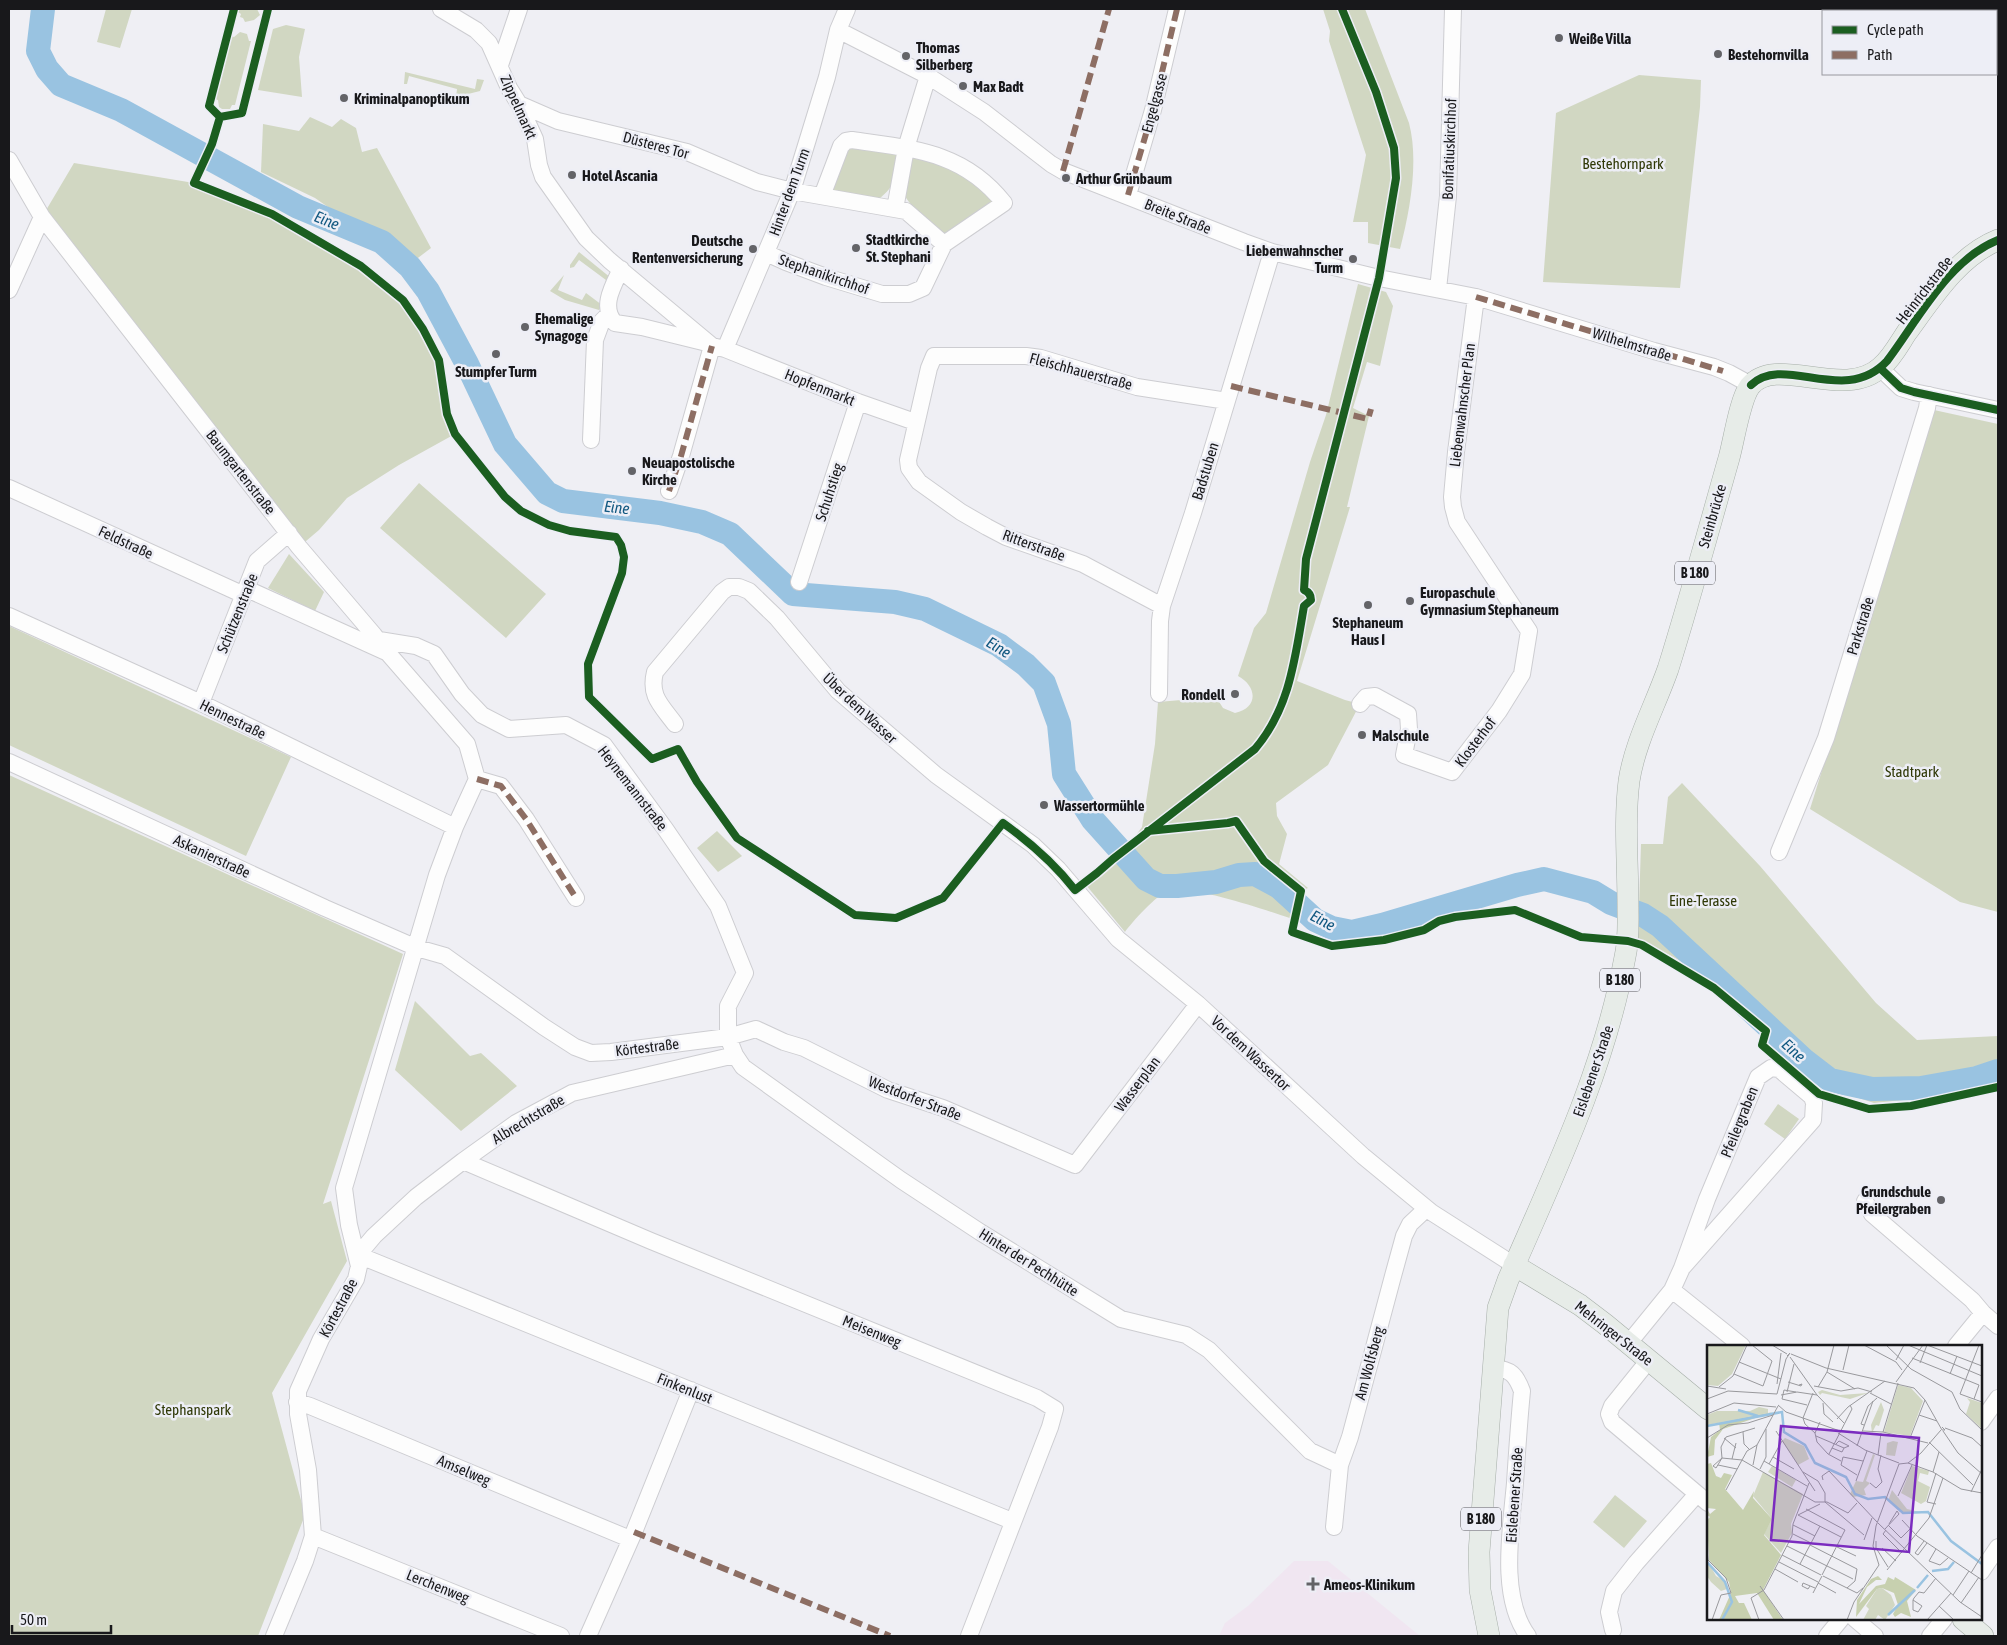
<svg xmlns="http://www.w3.org/2000/svg" width="2007" height="1645" font-family="'Asap Condensed',sans-serif">
<style>
.medical{fill:#f0e6f1}
.green{fill:#d1d7c2}
.lines{fill:none;stroke-linecap:round;stroke-linejoin:round}
.river{stroke:#99c3e1;stroke-width:24}
.minor-casing{stroke:#cdcdd1;stroke-width:18}
.major-casing{stroke:#a6aea8;stroke-width:22}
.minor{stroke:#fdfdfd;stroke-width:16}
.major{stroke:#e7ece8;stroke-width:21}
.quiet{stroke:#8d6e63;stroke-width:6;stroke-dasharray:12 6;stroke-linecap:butt}
.cycleway-casing{stroke:#edeef6;stroke-width:11}
.cycleway{stroke:#1b5e20;stroke-width:8}
.poi-dot{fill:#636367;stroke:#edeef6;stroke-width:2}
.labels{text-anchor:middle;dominant-baseline:central;stroke-width:5;stroke-linejoin:round;paint-order:stroke}
.shield{fill:#edeef6;stroke:#58585d;stroke-width:1}
.shield-label{font-size:14px;font-weight:bold;fill:#18181b}
.poi-label{font-size:15px;font-weight:bold;fill:#18181b;stroke:#edeef6;text-anchor:start}
.street-label{font-size:15px;fill:#18181b;stroke:#edeef6}
.park-label{font-size:15px;fill:#2f3806;stroke:#edeef6}
.water-label{font-size:16px;font-style:italic;fill:#115880;stroke:#edeef6}
.inset-river{fill:none;stroke:#99c3e1;stroke-width:2.5}
.inset-road{fill:none;stroke:#99999d;stroke-width:1}
.view{fill:#7b2cbf;fill-opacity:0.15;stroke:#7b2cbf;stroke-width:2.5}
.inset-edge{fill:none;stroke:#18181b;stroke-width:2.5}
</style>
<rect width="100%" height="100%" fill="#efeff4"/>
<!-- medical -->
<path class="medical" d="M1294,1561h34l92,75h-201l6,-13 23,-17z"/>
<!-- green -->
<path class="green" d="M106,9h26l-12,39 -23,-6z
M238,9h19l3,6 -6,5 -9,2 -2,-4 -3,-1 1,-3 -4,-3z
M1323,9h42l44,114c10,38 1,88 -9,126l-32,-6v-21h-15l13,-67 -37,-114 1,-10z
M286,25l19,4 -6,28 3,40 -44,-7 15,-61z
M240,32l7,2 2,7h2l-16,64h-3l-2,4h-8l-3,-2 -1,-7 -3,-1 16,-63 3,1z
M405,72l70,17 2,-10 7,1 -4,11 -24,6 1,-8 -48,-13 -2,8h-3z
M1639,75l62,5 -1,27 -20,181 -137,-6 13,-169z
M310,117l22,10 9,-8 15,9 6,24 15,-4 54,100 -21,16 -95,-66 -54,-26 2,-48 36,7z
M852,144l44,7 3,5c-4,25 -4,31 -24,46l-45,-8 13,-46z
M911,154l51,16 36,32 -50,34c-18,-11 -32,-23 -44,-41z
M74,163l120,20 78,31 89,52 42,34 20,29 16,31 8,54 8,20 -56,31 -52,33 -28,32 -20,17 -257,-330z
M579,252l32,26 -9,17 4,-15 -27,-20 -5,7 -4,1v-3z
M564,275l-6,15 24,10 4,-7 16,12 -3,5 -34,-10 -15,-9z
M1358,284l28,8 7,14 -13,60 -13,-4 -14,46 16,8 -22,91h3l-53,174 48,19 15,4 -32,61 -52,38 1,13 10,18 -8,30 29,24 -7,3 -6,29c-23,-8 -108,-37 -128,-29 -9,3 -36,32 -42,41l-39,-47 36,-31 20,-27 13,-83 3,-42 58,-5 7,11 12,5c24,-5 22,-27 3,-37l16,-48 12,-15 44,-151 16,-47z
M1934,410l64,14v488l-38,-10 -150,-93z
M419,483l127,111 -40,44 -126,-110z
M289,554l35,38 -9,19 -47,-23z
M9,626l282,131 -45,99 -237,-111z
M9,775l394,179 -80,250 8,-3 16,60 -75,132 33,122 -47,121h-249z
M1682,783l78,83 116,137 41,37 81,-4v48l-45,11 -79,8 -46,-15 -64,-69 -52,-41 -74,-40 3,-94h22l5,-47z
M717,831l25,25 -24,16 -21,-24z
M415,1001l55,55 11,-3 36,33 -56,45 -66,-61z
M1778,1104l21,15 -14,20 -21,-15z
M1615,1495l32,26 -23,27 -31,-26z"/>
<g class="lines">
<!-- river -->
<path class="river" d="M43,9l-5,42 9,18 14,16 60,25 177,97 84,35 28,25 18,24 39,73 38,80 42,49 16,8 97,12 42,9 28,12 63,60 102,8 30,7 74,36 27,20 18,18 15,41 5,50 29,46 53,59 14,7h17l39,-4 23,-7 16,-1 24,13 36,33 17,8 20,4 30,-7 135,-40 27,-6 49,13 18,11 32,12 17,11 144,134 26,20 42,9 49,-1 56,-10 21,-7"/>
<!-- minor casing -->
<g class="minor-casing">
<path id="minor" d="M441,9l35,21 13,13 20,45 10,16 16,35 4,26 4,12 43,61 23,22 103,86 13,3 133,53 57,20
M1895,9l15,2
M1996,25h2
M838,30l90,46 56,36 67,52 12,7 181,71 28,10 107,26 97,19 178,54 60,16 15,6 22,12
M500,65l19,-56
M519,104l39,17 129,31 70,30 35,9 114,20 38,33 60,-41c-41,-52 -91,-54 -152,-63l-6,1 -5,5 -19,50
M9,160l33,57 257,330 75,88 13,17 80,92 10,35
M1128,195l25,-85 24,-101
M895,209l11,-61 22,-72
M766,253l20,9 40,15 56,17h27l14,-6 21,-44
M621,269c-8,17 -21,38 -6,54l27,4 61,15
M1438,289l10,-93 5,-187
M9,290l33,-73
M725,349l67,-158 35,-114 11,-47 9,-21
M1880,368l21,20 13,4 84,18
M591,440l4,-100 7,-19 7,-7
M9,488l235,107
M669,491l12,-35 31,-110
M799,582l59,-180
M247,589l139,63
M1162,606l-79,-42 -77,-27 -19,-10 -26,-15 -42,-30 -10,-14 -1,-8 21,-92 5,-12h92l15,2 96,29 90,14
M9,616l192,87 254,124
M379,640l37,6 18,8 28,40 20,21 27,14 57,-4 38,20 62,85 52,76 27,67 -17,33v31l7,18 8,12 158,113 79,52 141,87 65,16 23,15 101,101 30,14
M1159,694l1,-73 2,-15 31,-93 79,-261
M201,703l56,-142 32,-28
M1360,704l6,-7 9,-1 33,18 1,15 -5,26 48,17 47,-61 23,-37 7,-43 -72,-109 -4,-15 -1,-10 4,-45 20,-155
M675,724c-14,-19 -26,-28 -20,-52l67,-80 7,-5h10l10,4 28,27 61,73 98,84 97,70 25,24 60,70 80,65 165,152 68,56 83,53
M9,762l316,146 92,40 28,8 99,71 31,20 16,6 20,-1 117,-15 28,-8 28,13 20,6 84,42 55,18 132,57 123,-161
M477,779l24,7 25,33 50,79
M1779,852l47,-114 101,-330 2,-13
M735,1055l-163,38 -56,30 -53,38 -47,36 -42,39 -16,19 654,266
M463,1161l188,80 386,157 18,11 -5,18 -81,209
M1865,1201l7,13 100,86 11,13 15,13
M1672,1290l70,56
M1628,1344l44,-54 10,-22 131,-148 1,-17 -2,-6 -33,-28 -8,-1 -13,9 -51,122 -25,69
M1956,1346l27,-33
M1649,1360l-37,46 -3,8 3,8 96,81
M1493,1368c18,1 23,7 29,23 -3,31 -5,61 -7,92 -4,46 -16,114 13,153
M297,1402l13,4 320,133
M1981,1422l17,-24
M1334,1527l6,-62 10,-28 43,-161 11,-40 6,-12 16,-15
M313,1536l248,100
M1981,1572l17,-25
M1855,1619l20,17
M1613,1630l-4,-18 5,-21 22,-28 61,-69
M274,1636l31,-75 8,-25 -5,-66 -10,-56v-23l23,-52 35,-60 3,-13 -10,-41 -5,-37 93,-313 18,-48 22,-48
M588,1636l46,-104 57,-142
M1827,1636l14,-17
M1930,1636l14,-17"/>
</g>
<!-- major casing -->
<g class="major-casing">
<path id="major" d="M1514,1265l66,40 25,19 103,85
M1963,1619l20,17
M1489,1636l-9,-46 -1,-38 19,-244 10,-28c46,-106 96,-209 117,-323 4,-17 3,-34 3,-50 0,-42 -4,-85 1,-126 6,-39 26,-75 39,-112 22,-70 41,-141 61,-211 5,-18 11,-59 21,-72 26,-32 94,15 131,-19 11,-9 18,-23 26,-35 25,-34 51,-76 91,-92"/>
</g>
<!-- minor -->
<use href="#minor" class="minor"/>
<!-- major -->
<use href="#major" class="major"/>
<!-- quiet -->
<path class="quiet" d="M1063,171l46,-162
M1128,195l25,-85 24,-101
M1476,297l247,74
M1231,386l137,33 3,-10
M669,491l12,-35 31,-110
M477,779l24,7 25,33 50,79
M634,1532l256,104"/>
<!-- cycleway casing -->
<g class="cycleway-casing">
<path id="cycleway" d="M220,117l-8,27 -18,39 78,31 89,52 42,34 20,29 16,31 8,54 8,20 50,63 16,14 28,14 21,6 46,6 5,8 3,12 -2,16 -34,91 1,33 63,62 26,-10 19,33 40,56 118,77 41,3 47,-20 60,-75c28,20 51,40 72,67l22,-17 16,-14 142,-110c35,-41 40,-91 49,-143l7,-6c0,-5 -2,-8 -7,-10l2,-31 73,-281 17,-100 -2,-30 -18,-56 -34,-83
M220,117l22,-4 26,-104
M220,117l-11,-11 25,-97
M1880,368l21,20 13,4 84,18
M1751,385c34,-32 93,22 136,-24 31,-41 61,-101 111,-121
M1148,831l80,-8 8,-2 28,40 37,30 -9,41 40,14 52,-6 40,-10 15,-9 16,-4 60,-7 66,27 47,4 14,4 72,43 52,43 -4,14 57,49 50,15 42,-3 87,-19"/>
</g>
<!-- cycleway -->
<use href="#cycleway" class="cycleway"/>
</g>
<!-- markers -->
<g class="poi-dot">
<circle cx="1559" cy="38" r="5"/>
<circle cx="1718" cy="54" r="5"/>
<circle cx="906" cy="56" r="5"/>
<circle cx="963" cy="86" r="5"/>
<circle cx="344" cy="98" r="5"/>
<circle cx="572" cy="175" r="5"/>
<circle cx="1066" cy="178" r="5"/>
<circle cx="856" cy="248" r="5"/>
<circle cx="753" cy="249" r="5"/>
<circle cx="1353" cy="259" r="5"/>
<circle cx="525" cy="327" r="5"/>
<circle cx="496" cy="354" r="5"/>
<circle cx="632" cy="471" r="5"/>
<circle cx="1410" cy="601" r="5"/>
<circle cx="1368" cy="605" r="5"/>
<circle cx="1235" cy="694" r="5"/>
<circle cx="1362" cy="735" r="5"/>
<circle cx="1044" cy="805" r="5"/>
<circle cx="1941" cy="1200" r="5"/>
<path d="M1310.5 1576.5h5v5h5v5h-5v5h-5v-5h-5v-5h5z"/>
</g>
<g class="labels">
<!-- shield labels -->
<g class="shield">
<rect x="1675" y="561.5" width="40" height="23" rx="4"/>
<rect x="1600" y="968.5" width="40" height="23" rx="4"/>
<rect x="1461" y="1507.5" width="40" height="23" rx="4"/>
</g>
<g class="shield-label">
<text x="1695" y="573">B 180</text>
<text x="1620" y="980">B 180</text>
<text x="1481" y="1519">B 180</text>
</g>
<!-- poi labels -->
<g class="poi-label">
<text x="1569" y="38">Weiße Villa</text>
<text x="916" y="47">Thomas<tspan x="916" dy="17">Silberberg</tspan></text>
<text x="1728" y="54">Bestehornvilla</text>
<text x="973" y="86">Max Badt</text>
<text x="354" y="98">Kriminalpanoptikum</text>
<text x="582" y="175">Hotel Ascania</text>
<text x="1076" y="178">Arthur Grünbaum</text>
<text x="866" y="239">Stadtkirche<tspan x="866" dy="17">St. Stephani</tspan></text>
<text x="743" y="240" text-anchor="end">Deutsche<tspan x="743" dy="17">Rentenversicherung</tspan></text>
<text x="1343" y="250" text-anchor="end">Liebenwahnscher<tspan x="1343" dy="17">Turm</tspan></text>
<text x="535" y="318">Ehemalige<tspan x="535" dy="17">Synagoge</tspan></text>
<text x="496" y="371" text-anchor="middle">Stumpfer Turm</text>
<text x="642" y="462">Neuapostolische<tspan x="642" dy="17">Kirche</tspan></text>
<text x="1420" y="592">Europaschule<tspan x="1420" dy="17">Gymnasium Stephaneum</tspan></text>
<text x="1368" y="622" text-anchor="middle">Stephaneum<tspan x="1368" dy="17">Haus I</tspan></text>
<text x="1225" y="694" text-anchor="end">Rondell</text>
<text x="1372" y="735">Malschule</text>
<text x="1054" y="805">Wassertormühle</text>
<text x="1931" y="1191" text-anchor="end">Grundschule<tspan x="1931" dy="17">Pfeilergraben</tspan></text>
<text x="1324" y="1584">Ameos-Klinikum</text>
</g>
<!-- street labels -->
<g class="street-label">
<text transform="translate(1154 103) rotate(-75)">Engelgasse</text>
<text transform="translate(519 107) rotate(66)">Zippelmarkt</text>
<text transform="translate(656 145) rotate(15)">Düsteres Tor</text>
<text transform="translate(1449 149) rotate(-88)">Bonifatiuskirchhof</text>
<text transform="translate(789 192) rotate(-70)">Hinter dem Turm</text>
<text transform="translate(1178 216) rotate(22)">Breite Straße</text>
<text transform="translate(824 274) rotate(19)">Stephanikirchhof</text>
<text transform="translate(1924 290) rotate(-52)">Heinrichstraße</text>
<text transform="translate(1632 344) rotate(17)">Wilhelmstraße</text>
<text transform="translate(1081 371) rotate(15)">Fleischhauerstraße</text>
<text transform="translate(820 387) rotate(22)">Hopfenmarkt</text>
<text transform="translate(1462 405) rotate(-83)">Liebenwahnscher Plan</text>
<text transform="translate(1205 471) rotate(-73)">Badstuben</text>
<text transform="translate(241 472) rotate(52)">Baumgartenstraße</text>
<text transform="translate(829 492) rotate(-72)">Schuhstieg</text>
<text transform="translate(1712 516) rotate(-74)">Steinbrücke</text>
<text transform="translate(126 542) rotate(25)">Feldstraße</text>
<text transform="translate(1034 545) rotate(20)">Ritterstraße</text>
<text transform="translate(237 613) rotate(-68)">Schützenstraße</text>
<text transform="translate(1860 626) rotate(-73)">Parkstraße</text>
<text transform="translate(860 708) rotate(43)">Über dem Wasser</text>
<text transform="translate(233 719) rotate(26)">Hennestraße</text>
<text transform="translate(1475 742) rotate(-53)">Klosterhof</text>
<text transform="translate(633 788) rotate(52)">Heynemannstraße</text>
<text transform="translate(212 856) rotate(25)">Askanierstraße</text>
<text transform="translate(647 1047) rotate(-7)">Körtestraße</text>
<text transform="translate(1251 1053) rotate(43)">Vor dem Wassertor</text>
<text transform="translate(1593 1071) rotate(-71)">Eislebener Straße</text>
<text transform="translate(1137 1084) rotate(-53)">Wasserplan</text>
<text transform="translate(915 1098) rotate(21)">Westdorfer Straße</text>
<text transform="translate(528 1119) rotate(-31)">Albrechtstraße</text>
<text transform="translate(1739 1122) rotate(-68)">Pfeilergraben</text>
<text transform="translate(1029 1262) rotate(32)">Hinter der Pechhütte</text>
<text transform="translate(338 1308) rotate(-62)">Körtestraße</text>
<text transform="translate(872 1331) rotate(22)">Meisenweg</text>
<text transform="translate(1614 1333) rotate(38)">Mehringer Straße</text>
<text transform="translate(1369 1363) rotate(-75)">Am Wolfsberg</text>
<text transform="translate(685 1388) rotate(22)">Finkenlust</text>
<text transform="translate(464 1470) rotate(23)">Amselweg</text>
<text transform="translate(1514 1495) rotate(-86)">Eislebener Straße</text>
<text transform="translate(438 1586) rotate(22)">Lerchenweg</text>
</g>
<!-- park labels -->
<g class="park-label">
<text x="1623" y="163">Bestehornpark</text>
<text x="1912" y="771">Stadtpark</text>
<text x="1703" y="900">Eine-Terasse</text>
<text x="193" y="1409">Stephanspark</text>
</g>
<!-- water labels -->
<g class="water-label">
<text transform="translate(327 220) rotate(22)">Eine</text>
<text transform="translate(617 507) rotate(7)">Eine</text>
<text transform="translate(999 647) rotate(31)">Eine</text>
<text transform="translate(1323 920) rotate(28)">Eine</text>
<text transform="translate(1794 1050) rotate(42)">Eine</text>
</g>
</g>
<!-- overview -->
<g transform="translate(1707 1345)">
<rect width="275" height="275" fill="#efeff4"/>
<path d="M0,0h39l-14,29 -14,12 -11,-1zM191,40l13,3 12,13 -13,35 -26,-4zM115,45l18,5 28,-2 -18,6 -28,-6 -2,2 -2,-3zM260,53l15,5v26l-16,-15 4,-12zM174,57l3,8 -5,16 -3,-1 -4,8 -1,-8zM52,62l9,2v4l-61,12v-10l10,-4h33zM78,93l19,8 5,13 -11,6 -16,-24zM186,96l5,1 -3,14 -9,-1 1,-12zM166,109l2,1 -9,26 4,2 -6,6 2,6 -13,2 -3,-3 6,-13 7,1zM65,121l24,14 -4,7 -24,-15zM205,121l17,5 -1,4 -8,-2 -2,8 12,6 -4,14 -5,3 -20,-11zM56,127l40,22 -12,30 1,9 -11,20 -17,-19 8,-15 -19,-23zM185,145l15,19 13,3h-20l-12,-11zM0,215l9,16 7,4 4,9 -6,2 -10,-9 -4,-6zM175,243l9,7 4,10 -10,15 -7,-5 -3,5h-12l6,-11 -3,-3 11,-17z" fill="#d1d7c2"/>
<path d="M66,67l-50,17 -8,11 -1,15 -7,2 4,-20 9,-7 -1,-7 -12,2zM4,118l5,13 5,2 3,-5 8,2 -7,14 18,21 11,-19 -1,7 19,21 -8,16 17,20 -18,35 20,30h-9l-17,-27 -22,3 4,7h5l8,17h-33l12,-27 -2,-11 -20,-22 -2,-40 3,-3 -3,-2v-6l3,5 6,-5 -9,-1v-44zM171,231l4,4h-6l-9,7 -8,17 17,-18 9,-2 3,-7 6,3 1,-3 21,13 -9,11 4,16 -10,-4 -6,4 -2,-3 5,-9 -4,-12 -12,-5 -5,1 -21,28 1,-17 14,-21z" fill="#c7d0af"/>
<path class="inset-river" d="M31,65l20,6M0,81l75,-14 2,20 21,13 10,18 31,14 9,17 13,5 17,-2 18,16 25,-1 23,29 31,23M0,217l18,20 7,20 -10,18M225,226l16,-2 6,-7M210,243l11,-13M181,270l27,-25"/>
<path class="inset-road" d="M65,0l15,9M157,0l32,17 6,8M179,0l25,24 41,23 8,17 22,21M201,0l74,31M272,0l-19,49 22,8M84,9l35,14 88,20 11,12 17,30h3l-3,-3M83,12l27,38 27,28M205,13l67,27 -5,14M189,15l8,-15M32,17l42,17M213,18l7,-18 55,21M136,25l6,-25M120,27l28,17M27,29l29,12 9,-25 -20,-16M243,29l7,-18M81,37l13,4 1,-2 -3,1M189,37l27,-37M70,39l4,-31M0,41l19,3M107,41l27,5 17,-3 14,4M12,42l14,-11 14,-31M111,42l9,-15 7,-27M80,47l7,-28M89,47l-12,-2 -2,9 25,6M163,48l21,11M74,50l16,-3 20,3M0,54l21,-8 49,3 9,-35 4,-6 -3,3M116,58l1,11 9,8M71,60l8,7 54,19M0,69l27,-11 42,4M212,70l18,6M96,73l10,-25M96,73l2,6 10,9M130,74l11,-12 37,-26M113,77l-5,11 2,9 11,12 13,7M157,80l-3,-1 7,-18 9,-8M238,83l27,10 10,9M69,86l39,60M156,86l20,1 45,11M236,86l15,22 24,21M36,87l1,12 5,5M176,87l15,-49M131,88l27,17 34,13M109,91l28,12 5,-2 -10,-5 -3,3M0,93l21,-13 20,-2 25,-8M17,93l12,10M203,93l15,-38M222,97l44,43M150,101l16,-45M125,103l10,4 2,-4M122,109l23,-45 -2,-4M171,110l3,-22M66,112l21,12M15,113l-6,10 -3,-2 9,-8 20,2 5,-9 10,-6M15,113l-1,-11 5,-10 29,-9M25,114l4,-16M57,116l43,25M201,118l25,9 28,17 21,4M62,119l13,-23M11,120l19,4M46,120l4,-20 21,-39M53,124l6,-12v-28M96,127l15,9 7,12v9M226,127l6,-20M150,130l-16,-10 2,-8 20,4M116,135l-1,-4 7,-5 48,51M149,136l11,-30M163,138l6,5 6,-6 -4,-13 3,-14M19,145l16,-30 73,42h12l21,11 9,-10M264,147l11,-23M191,151l14,-31M118,157l39,33M113,159l-22,11 43,22M229,159l-9,-2 9,-29M99,164l39,21 -23,45M195,175l15,16M171,178l82,79 22,15M86,180l22,11M181,180l13,13 9,-9M178,184l14,-15 -2,-3 -8,13M179,185l-3,4 19,19M86,189l18,9M210,191l65,44M157,195l8,-22M169,196v7l12,19M217,196l-9,12 3,2 9,-12M103,200l47,24 -2,12 -8,7M80,201l18,9M130,202l19,9M175,203l14,13M229,204l-7,12 11,4 8,-7M0,205l1,10 18,18 5,15 -10,2 -9,25M75,210l39,20M98,210l48,24M72,217l39,20M93,219l20,-38M68,224l23,13M180,225l42,-52 14,-40M264,228l11,-18M116,231l34,17 6,-5M111,238l18,10M53,241l24,34M103,241l-2,3 -6,-3 1,-3 12,5M106,248l9,-17M246,250l16,-24M206,255l9,6 -4,6 -5,-2v-10l1,-2 5,-6 5,1 12,-15M254,258l18,-26M232,261l15,14M52,275l-8,-22 13,-8 28,-54 1,-12 16,-41M140,275l7,-18 25,-37 -6,-19 3,-20 23,-62 9,-1 13,-10 20,-23M220,275l24,-27"/>
<path class="view" d="M74,81l138,12 -10,114 -138,-12z"/>
<rect width="275" height="275" class="inset-edge"/>
</g>
<!-- border -->
<rect width="2007" height="1645" fill="none" stroke="#18181b" stroke-width="20"/>
<!-- legend -->
<rect x="1822" y="10" width="175" height="65" fill="#edeef6" stroke="#98989e"/>
<rect x="1832" y="26" width="25" height="8" fill="#1b5e20" stroke="#98989e"/>
<text x="1867" y="35" font-size="15" fill="#18181b">Cycle path</text>
<rect x="1832" y="51" width="25" height="8" fill="#8d6e63" stroke="#98989e"/>
<text x="1867" y="60" font-size="15" fill="#18181b">Path</text>
<!-- scale -->
<path d="M12 1625v8h99v-8" fill="none" stroke="#18181b" stroke-width="2.5"/>
<text x="20" y="1625" font-size="15" fill="#18181b" stroke="#edeef6" stroke-width="4" paint-order="stroke">50 m</text>
</svg>
